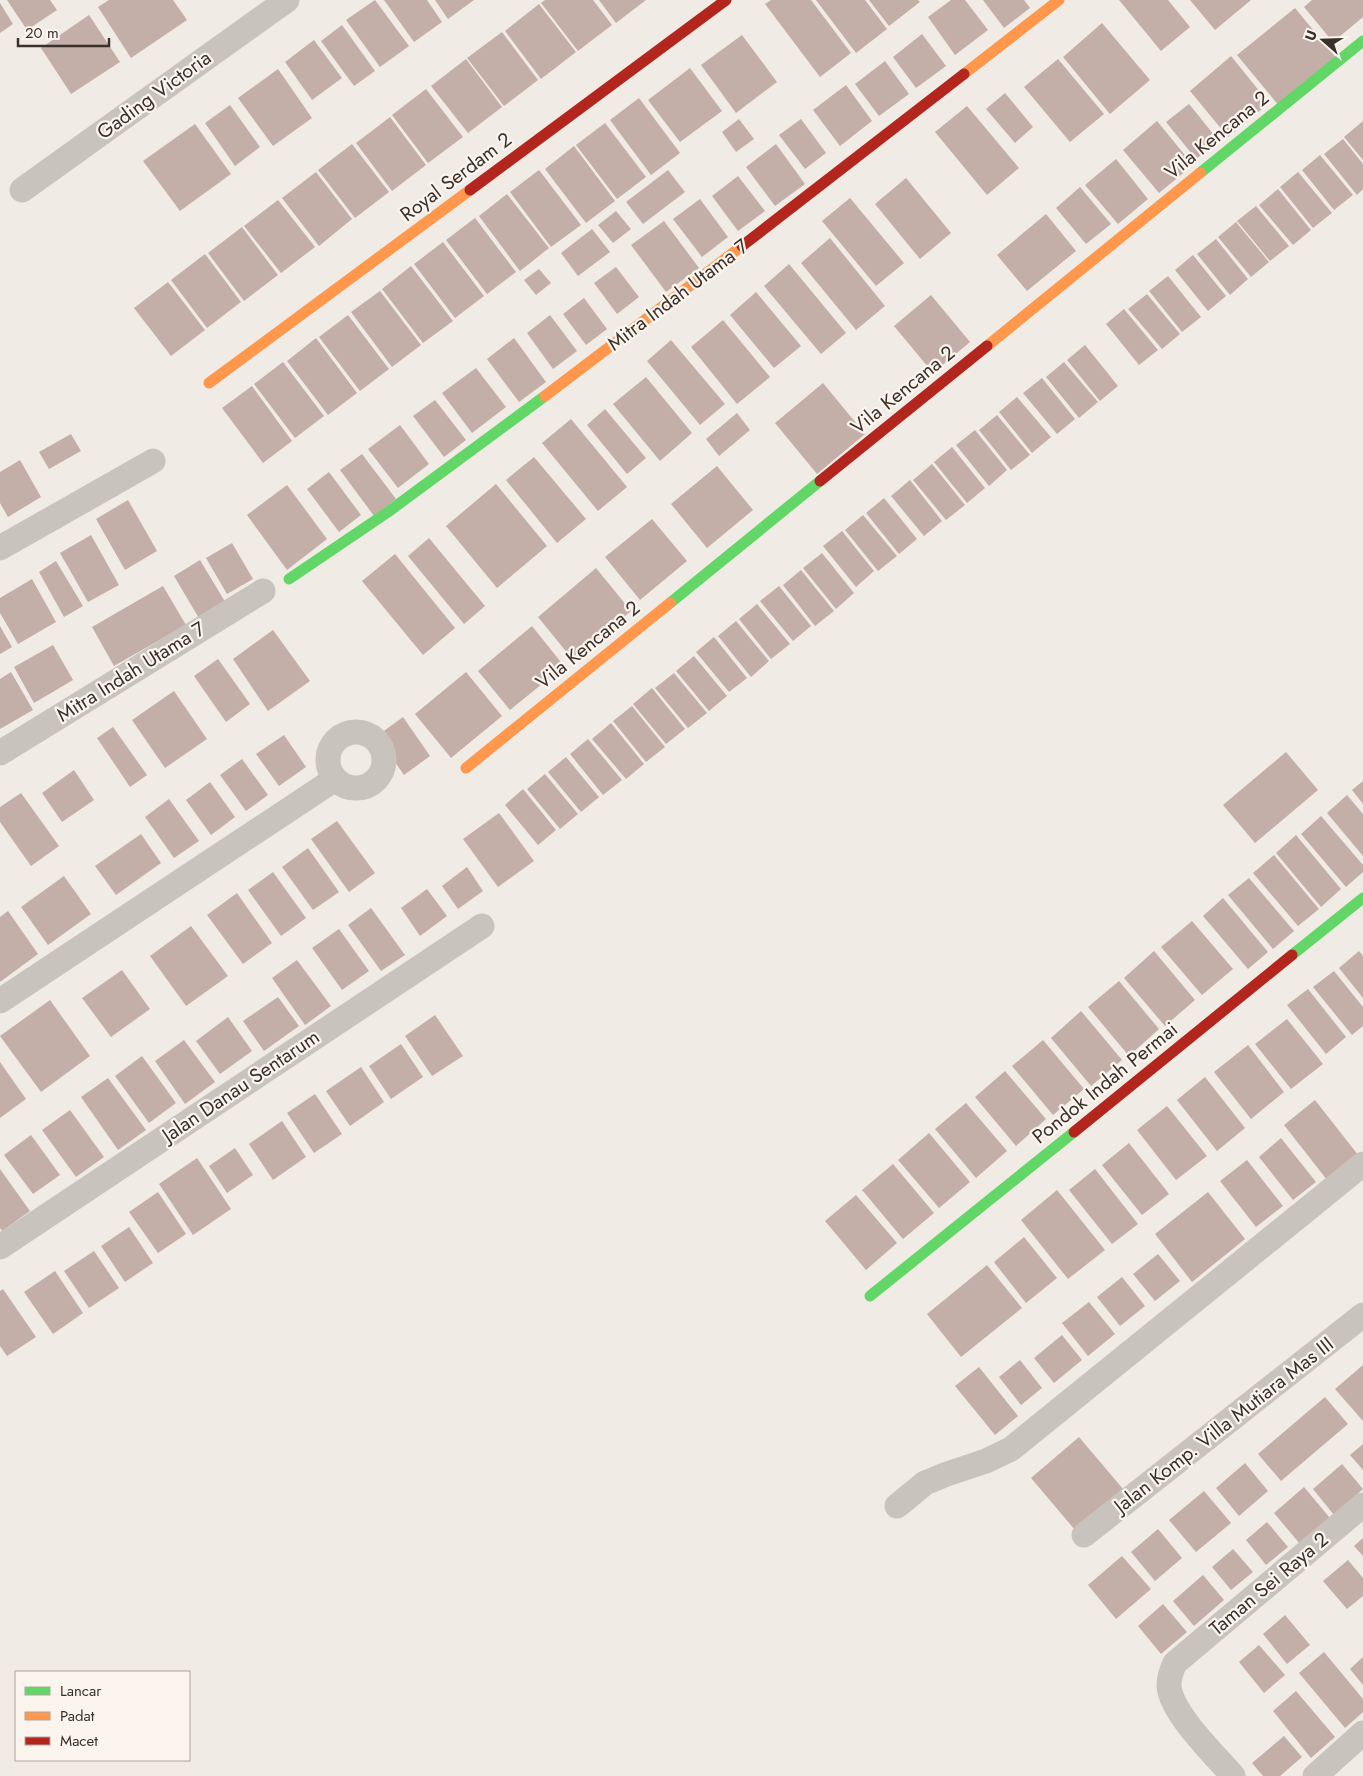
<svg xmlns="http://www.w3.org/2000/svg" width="1363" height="1776" font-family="Jost,sans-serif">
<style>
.building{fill:#c3afa7}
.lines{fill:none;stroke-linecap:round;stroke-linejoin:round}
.street{stroke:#c9c3be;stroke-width:25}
.fast{stroke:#63d668;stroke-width:11}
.slow{stroke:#ff974d;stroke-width:11}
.jam{stroke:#b3261e;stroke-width:11}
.labels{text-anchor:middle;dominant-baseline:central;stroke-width:4.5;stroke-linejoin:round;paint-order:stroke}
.street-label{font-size:20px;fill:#3b302b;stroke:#fbf5ee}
</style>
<rect width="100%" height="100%" fill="#f0ebe5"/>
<!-- building -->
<path class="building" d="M7,0h43l7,10 -30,20z
M109,0h64l14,20 -56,38 -33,-51z
M375,0l34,46 -29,21 -34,-47z
M384,0h43l15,22 -28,20z
M435,0h39l-26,19z
M545,0h48l19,25 -34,26 -37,-48z
M599,0h47l-30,23z
M771,0h40l40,53 -31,24 -55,-73z
M816,0h49l22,29 -31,24z
M869,0h49l2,2 -31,24z
M951,0h14l23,30 -33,25 -27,-38z
M983,0h41l6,8 -26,20z
M1119,0h49l22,27 -29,24z
M1190,0h61l-36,30z
M1312,0h51v17l-30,25 -29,-35z
M0,3l13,21 -13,9z
M539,4l37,48 -35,27 -36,-48z
M1295,8l42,51 -57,48 -43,-52z
M89,15l31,47 -49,32 -30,-46z
M1102,23l48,57 -40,34 -47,-57z
M342,25l33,46 -21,15 -33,-45z
M502,32l36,48 -34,26 -37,-48z
M922,34l24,32 -30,22 -23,-31z
M742,35l35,47 -41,31 -35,-48z
M314,40l28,38 -30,22 -27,-38z
M1231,56l38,47 -41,34 -38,-46z
M466,59l36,48 -34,26 -37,-47z
M1058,59l46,55 -34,28 -46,-55z
M885,61l24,33 -30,22 -24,-32z
M690,68l32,43 -42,31 -32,-42z
M278,69l34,49 -39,28 -35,-48z
M846,85l26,36 -32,25 -27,-36z
M426,89l37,48 -35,26 -36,-48z
M1005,93l28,34 -18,16 -29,-34z
M639,98l41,55 -29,22 -41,-55z
M1189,104l30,37 -23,18 -30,-37z
M230,105l30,42 -25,19 -30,-43z
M967,106l52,62 -32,27 -52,-63z
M390,117l36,48 -34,26 -36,-48z
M739,119l15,20 -18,13 -14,-20z
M801,119l25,34 -21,16 -26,-34z
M1157,121l36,44 -34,28 -36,-43z
M1363,121v39l-19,-23z
M605,123l41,54 -29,22 -41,-54z
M195,124l36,50 -51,37 -37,-50z
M1343,139l20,25v25l-6,6 -33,-41z
M352,144l37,48 -34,26 -37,-48z
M776,144l29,40 -30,22 -29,-39z
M574,146l41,55 -29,22 -41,-54z
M1320,155l33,40 -19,15 -32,-40z
M1116,159l32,40 -30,25 -33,-39z
M539,170l42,55 -30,22 -41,-55z
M668,170l17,22 -42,32 -17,-22z
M316,172l36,47 -33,27 -37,-48z
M1298,172l34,41 -19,15 -33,-41z
M738,176l27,35 -27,20 -26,-35z
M906,178l45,55 -31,26 -45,-55z
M1080,187l31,37 -25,20 -30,-36z
M1278,189l33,41 -18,15 -34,-40z
M507,194l42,54 -29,23 -41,-55z
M850,198l54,65 -28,23 -54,-65z
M700,199l28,38 -26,20 -29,-38z
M278,200l37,47 -34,26 -37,-47z
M1256,206l33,40 -19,15 -33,-40z
M616,211l15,18 -18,14 -15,-18z
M1046,214l30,37 -49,40 -30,-36z
M475,218l41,54 -29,22 -41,-54z
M664,221l35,47 -33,24 -35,-47z
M1236,222l33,40 -18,15 -33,-40z
M242,227l36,48 -34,26 -36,-48z
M592,229l18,23 -32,24 -17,-23z
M830,238l55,68 -29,24 -55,-67z
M1216,239l32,40 -18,16 -33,-41z
M443,242l41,54 -29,22 -41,-54z
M205,254l36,48 -34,26 -36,-48z
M1193,255l33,41 -18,15 -33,-41z
M789,264l57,69 -25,21 -57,-68z
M411,266l42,55 -30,22 -41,-54z
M616,267l23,30 -22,17 -23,-31z
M539,269l12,14 -15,12 -12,-15z
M1168,276l33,41 -19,15 -33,-41z
M168,282l37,48 -34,26 -37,-48z
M380,291l41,54 -29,22 -41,-55z
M756,292l45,54 -27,22 -44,-53z
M1147,294l33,40 -18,15 -34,-40z
M931,295l39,47 -37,31 -39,-47z
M584,298l23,31 -21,16 -23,-31z
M1124,309l34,41 -19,15 -33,-41z
M348,315l41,54 -29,22 -41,-54z
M550,315l27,36 -24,18 -26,-36z
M723,320l47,57 -33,27 -46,-57z
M316,338l41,55 -29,22 -41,-54z
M514,338l32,44 -27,20 -32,-43z
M671,340l54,64 -25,21 -53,-64z
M1085,345l33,41 -18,15 -33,-41z
M283,362l41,54 -29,22 -41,-54z
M1064,362l34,40 -19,16 -33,-41z
M476,368l30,39 -34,26 -30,-40z
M646,377l46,56 -32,28 -47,-57z
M1042,378l33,41 -18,15 -34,-41z
M823,383l42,51 -48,40 -42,-51z
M252,386l40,55 -29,22 -41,-55z
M1017,397l34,40 -19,16 -33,-41z
M435,400l31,40 -22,17 -31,-41z
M605,409l41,49 -19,16 -40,-49z
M737,413l13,17 -31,26 -13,-17z
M997,415l33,40 -19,15 -32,-40z
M571,419l56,68 -29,24 -56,-68z
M400,425l29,39 -31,24 -30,-39z
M975,430l32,40 -18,16 -33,-41z
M71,434l10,17 -32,18 -10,-17z
M952,447l33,41 -18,15 -33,-41z
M362,454l34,45 -22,17 -34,-46z
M534,457l52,62 -29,24 -51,-63z
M20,460l21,37 -33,20 -8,-14v-31z
M932,464l33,41 -19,15 -33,-40z
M717,466l36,44 -46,38 -36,-44z
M329,472l32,43 -22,17 -32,-43z
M910,480l32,41 -18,15 -33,-40z
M496,484l51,62 -50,42 -51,-62z
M287,485l40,54 -40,31 -40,-55z
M884,498l33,41 -18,15 -33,-41z
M128,500l29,51 -32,19 -29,-51z
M863,515l34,41 -19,15 -33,-41z
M652,519l35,42 -47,39 -35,-43z
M842,531l32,40 -18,16 -33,-41z
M91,535l28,50 -31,17 -28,-49z
M429,538l56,68 -21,18 -56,-68z
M232,543l21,36 -26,15 -21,-36z
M822,553l32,40 -18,16 -33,-41z
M395,554l60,74 -32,27 -61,-74z
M200,560l27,45 -27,15 -26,-44z
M56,561l27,45 -19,11 -25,-45z
M596,568l35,43 -58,49 -35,-43z
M801,570l33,41 -19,15 -32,-41z
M32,579l24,43 -38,22 -18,-31v-15z
M163,586l23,39 -72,41 -22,-39z
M779,586l32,40 -18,15 -33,-40z
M757,604l33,40 -19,15 -32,-40z
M736,621l33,40 -18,16 -33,-41z
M0,626l12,21 -12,7z
M532,626l32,40 -54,44 -32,-39z
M273,630l37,51 -42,30 -35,-52z
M714,637l33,41 -18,14 -33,-40z
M53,645l20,35 -39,23 -20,-36z
M694,656l33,40 -18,15 -33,-40z
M218,659l32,45 -24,18 -32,-46z
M11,672l22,38 -33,19v-50z
M466,672l36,44 -51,42 -36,-44z
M674,673l33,40 -19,15 -33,-40z
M652,688l33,41 -19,15 -33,-40z
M174,691l33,48 -42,29 -33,-48z
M632,706l33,41 -19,15 -33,-41z
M403,717l27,39 -26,19 -27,-39z
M611,723l33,41 -18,15 -34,-40z
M113,727l34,48 -17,12 -33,-49z
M284,735l22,32 -27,19 -23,-32z
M588,739l34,41 -19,15 -33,-41z
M1286,752l32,38 -63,53 -32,-38z
M566,757l33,40 -18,15 -33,-40z
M242,759l26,36 -22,16 -26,-36z
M74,770l20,30 -32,22 -20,-29z
M545,774l33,40 -18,15 -33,-40z
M1363,781v23l-11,-14z
M210,782l25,35 -24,18 -25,-35z
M523,789l33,41 -18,15 -33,-40z
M21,793l38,53 -28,20 -31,-44v-15z
M1347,795l16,19v42l-36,-43z
M169,799l30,42 -25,17 -29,-41z
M499,813l35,48 -36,26 -35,-48z
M1321,816l42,49v7l-17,15 -45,-53z
M337,821l38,52 -26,19 -38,-53z
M141,834l20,29 -45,32 -21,-29z
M1296,835l45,54 -20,18 -45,-54z
M308,848l31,44 -26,18 -31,-43z
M1274,855l45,54 -21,17 -45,-53z
M467,867l16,24 -25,18 -16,-23z
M273,872l33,46 -25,18 -33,-46z
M64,876l27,38 -43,31 -27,-38z
M1249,878l45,53 -21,18 -45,-54z
M427,889l20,27 -27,20 -19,-28z
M237,893l35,50 -29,21 -36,-49z
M1223,898l45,54 -20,17 -45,-53z
M371,908l34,47 -24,16 -33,-46z
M8,911l30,43 -38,28v-65z
M1192,921l41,48 -31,26 -41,-48z
M191,926l37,50 -42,30 -36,-50z
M339,929l30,42 -27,19 -30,-42z
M1154,951l41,49 -30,26 -41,-48z
M1359,951l4,5v42l-24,-30z
M297,960l34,46 -26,19 -33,-47z
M122,970l28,39 -39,28 -29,-39z
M1334,971l29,36v19l-11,9 -39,-48z
M1119,981l40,48 -30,27 -41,-49z
M1308,989l38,48 -20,17 -39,-49z
M278,997l21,29 -35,25 -21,-30z
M50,1000l40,56 -49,36 -41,-56z
M1081,1011l41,49 -31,26 -40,-48z
M435,1015l28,41 -31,20 -27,-40z
M228,1017l24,34 -32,23 -24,-33z
M1287,1019l36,45 -32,25 -36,-45z
M184,1040l31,42 -30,22 -30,-43z
M1043,1040l41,49 -31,26 -41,-49z
M401,1044l22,33 -32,22 -22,-33z
M1248,1045l36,47 -33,27 -37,-47z
M142,1056l34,47 -27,20 -34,-47z
M0,1062l26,37 -26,19z
M361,1067l23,35 -34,24 -24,-35z
M1005,1071l41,48 -30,27 -41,-49z
M1205,1077l40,51 -28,23 -40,-51z
M108,1078l38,52 -28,20 -37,-53z
M315,1094l27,40 -28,19 -27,-40z
M1315,1100l47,60 -31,25 -47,-60z
M966,1103l41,48 -31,27 -41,-49z
M1167,1106l40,50 -31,24 -39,-50z
M70,1110l34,47 -28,20 -34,-47z
M282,1121l24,36 -33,23 -24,-36z
M929,1133l41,49 -31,26 -41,-48z
M31,1135l29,40 -27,19 -29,-39z
M1281,1138l35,44 -23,18 -34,-43z
M1129,1143l40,51 -27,21 -40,-50z
M235,1148l18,27 -26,18 -18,-27z
M197,1158l34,51 -38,26 -34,-51z
M1247,1160l36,46 -27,21 -36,-46z
M893,1164l41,49 -31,26 -41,-49z
M0,1169l30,42 -28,20 -2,-3z
M1095,1169l43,55 -26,20 -43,-54z
M1057,1190l48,60 -37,29 -47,-59z
M158,1192l28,42 -28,19 -29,-41z
M1208,1192l37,47 -53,43 -37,-48z
M856,1195l41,48 -31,27 -41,-49z
M129,1227l24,36 -28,19 -24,-36z
M1024,1237l33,41 -31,25 -32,-41z
M94,1251l25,37 -30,20 -25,-37z
M1158,1254l22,27 -25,20 -22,-27z
M987,1265l35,43 -61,49 -34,-43z
M55,1271l28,42 -30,21 -29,-42z
M1122,1277l23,29 -25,20 -23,-29z
M3,1289l33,48 -29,19 -7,-10v-55z
M1089,1302l26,32 -27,22 -26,-33z
M1062,1335l20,25 -28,23 -20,-25z
M1020,1360l22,28 -21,17 -22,-28z
M1363,1365v56l-28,-32z
M979,1367l39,49 -23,19 -40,-49z
M1325,1397l23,27 -67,57 -23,-27z
M1079,1437l44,52 -48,41 -44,-52z
M1363,1444v26l-13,-15z
M1245,1463l23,28 -29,25 -23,-28z
M1342,1464l21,25 -29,26 -21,-26z
M1304,1487l26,31 -30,26 -26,-31z
M1204,1491l27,32 -35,29 -27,-32z
M1267,1522l21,25 -22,18 -20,-25z
M1158,1529l24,29 -27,23 -24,-29z
M1363,1538v18l-9,-10z
M1233,1549l20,23 -22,18 -19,-23z
M1122,1556l29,33 -35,30 -28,-34z
M1348,1560l15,18v18l-16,13 -24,-28z
M1203,1575l21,25 -30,26 -21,-25z
M1163,1604l24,28 -26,22 -23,-28z
M1285,1615l25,30 -23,19 -24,-30z
M1259,1645l26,30 -21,18 -25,-31z
M1324,1652l39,47v13l-18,16 -46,-55z
M1363,1657v28l-13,-16z
M1296,1691l39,46 -24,21 -38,-47z
M1284,1736l18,21 -22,19h-17l-11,-13z"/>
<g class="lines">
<!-- street -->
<path class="street" d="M22,190l265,-190
M0,548l153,-87
M328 760a28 28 0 1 1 56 0a28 28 0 1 1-56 0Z
M0,753l263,-162
M0,1001l335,-222
M0,1247l482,-321
M897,1506l28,-23 22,-9 39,-13 25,-12 352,-285
M1084,1535l279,-220
M1233,1776c-18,-21 -62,-63 -64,-90 0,-9 2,-15 6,-23l188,-158
M1315,1776l48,-43"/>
<!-- fast -->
<path class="fast" d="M1200,173l163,-132
M289,579l99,-67 157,-116
M670,603l150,-122
M1292,955l71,-57
M870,1296l204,-164"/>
<!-- slow -->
<path class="slow" d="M964,74l95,-74
M987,346l213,-173
M209,383l261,-193
M545,396l197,-150
M466,768l204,-165"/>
<!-- jam -->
<path class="jam" d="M470,190l256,-190
M742,246l222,-172
M820,481l167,-135
M1074,1132l218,-177"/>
</g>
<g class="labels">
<!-- street labels -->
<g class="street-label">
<text transform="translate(154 95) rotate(-36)">Gading Victoria</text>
<text transform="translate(1217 135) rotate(-39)">Vila Kencana 2</text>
<text transform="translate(456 177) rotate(-37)">Royal Serdam 2</text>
<text transform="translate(678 295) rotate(-37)">Mitra Indah Utama 7</text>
<text transform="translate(903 390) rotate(-39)">Vila Kencana 2</text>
<text transform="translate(588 645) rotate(-39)">Vila Kencana 2</text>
<text transform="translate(131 672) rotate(-32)">Mitra Indah Utama 7</text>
<text transform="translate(1105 1083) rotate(-39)">Pondok Indah Permai</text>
<text transform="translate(241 1086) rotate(-34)">Jalan Danau Sentarum</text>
<text transform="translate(1224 1425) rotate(-38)">Jalan Komp. Villa Mutiara Mas III</text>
<text transform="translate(1269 1584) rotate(-40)">Taman Sei Raya 2</text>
</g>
</g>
<!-- legend -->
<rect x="15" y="1671" width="175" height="90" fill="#fbf5ee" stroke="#aea6a0"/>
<rect x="25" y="1687" width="25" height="8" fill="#63d668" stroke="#aea6a0"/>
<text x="60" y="1696" font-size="15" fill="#3b302b">Lancar</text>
<rect x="25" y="1712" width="25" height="8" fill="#ff974d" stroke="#aea6a0"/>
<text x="60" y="1721" font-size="15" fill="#3b302b">Padat</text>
<rect x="25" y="1737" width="25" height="8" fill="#b3261e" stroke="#aea6a0"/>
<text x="60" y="1746" font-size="15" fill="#3b302b">Macet</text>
<!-- north arrow -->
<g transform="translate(1323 40) rotate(290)" stroke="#fbf5ee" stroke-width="4" paint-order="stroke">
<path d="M0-4L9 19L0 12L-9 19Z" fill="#3b302b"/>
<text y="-8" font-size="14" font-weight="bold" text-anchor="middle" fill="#3b302b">U</text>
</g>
<!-- scale -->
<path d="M18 38v8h91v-8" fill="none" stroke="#3b302b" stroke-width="2.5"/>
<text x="25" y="38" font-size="15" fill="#3b302b" stroke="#fbf5ee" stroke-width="4" paint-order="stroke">20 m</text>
</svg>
